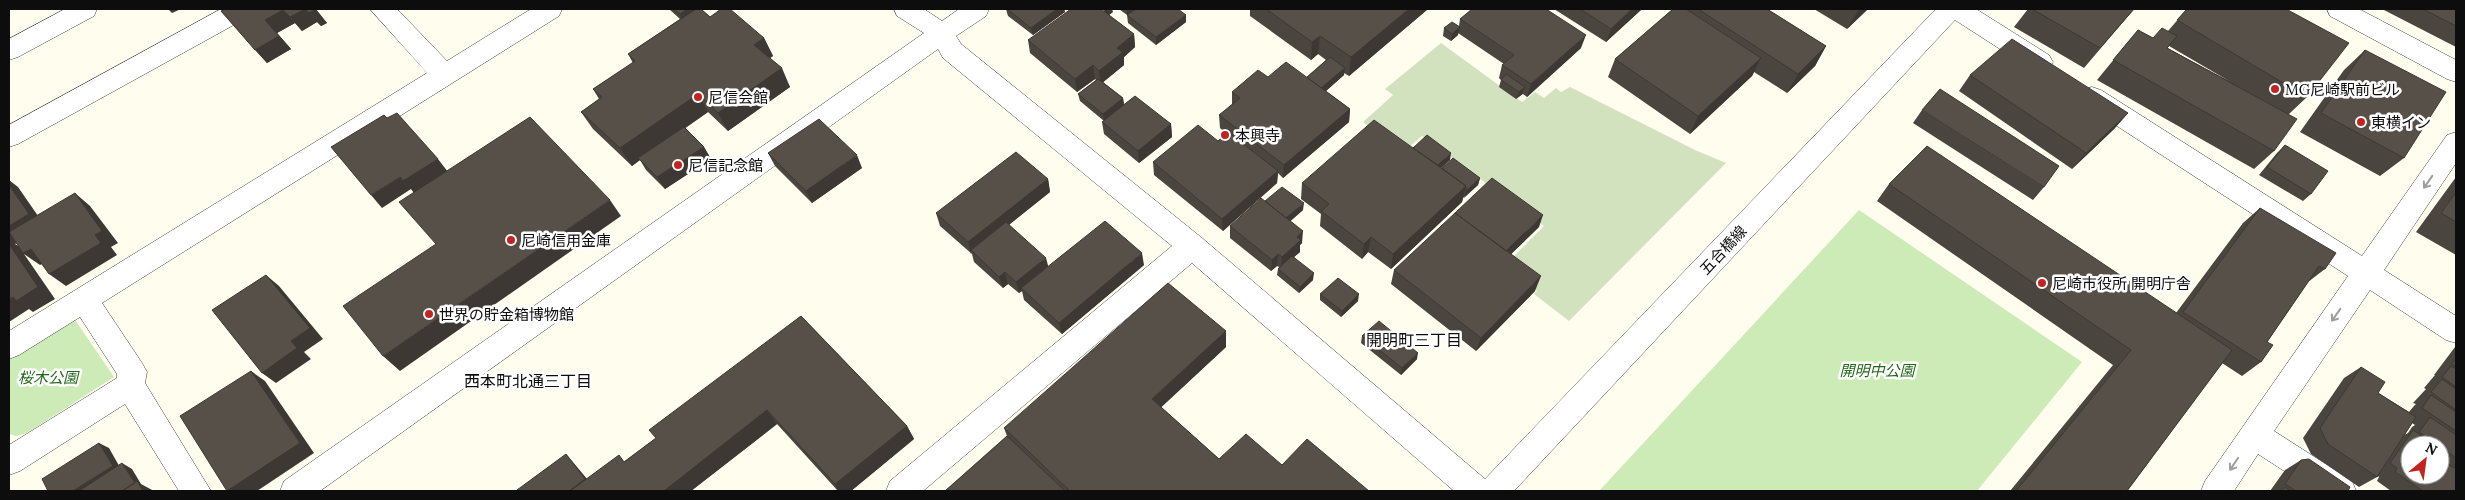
<svg xmlns="http://www.w3.org/2000/svg" width="2465" height="500" font-family="Lora,'Noto Sans JP',serif">
<style>
.green{fill:#cdebb6}
.cemetery{fill:#d3e2be}
.lines{fill:none;stroke-linecap:round;stroke-linejoin:round}
.minor-casing{stroke:#404040;stroke-width:1}
.minor{fill:#fff;fill-rule:evenodd}
.wall{fill:#4b453f;fill-rule:evenodd}
.shaded-wall{fill:#3d3833}
.building{fill:#575049;stroke:#3d3833}
.oneway{stroke:#9e9e9e}
.poi-dot{fill:#c22521;stroke:#fff;stroke-width:2}
.labels{text-anchor:middle;dominant-baseline:central;stroke-width:5;stroke-linejoin:round;paint-order:stroke}
.poi-label{font-size:15px;fill:#0d0d0d;stroke:#fff;text-anchor:start}
.street-label{font-size:15px;fill:#0d0d0d;stroke:#fff}
.park-label{font-size:15px;font-style:italic;fill:#25681b;stroke:#fff}
.neighbourhood-label{font-size:16px;fill:#0d0d0d;stroke:#fff}
</style>
<rect width="100%" height="100%" fill="#fffdee"/>
<!-- green -->
<path class="green" d="M1859,210l223,152 -105,129h-378z
M75,320l39,57 -87,56 -11,3 -7,-2v-76z"/>
<!-- cemetery -->
<path class="cemetery" d="M1441,43l81,59 13,-10 9,6 12,-10 5,4 9,-5 125,63 31,13 -157,158 -35,-27 3,-3 -33,-25 40,-40 -122,-90 -20,17 -39,-31 30,-27 -8,-6z"/>
<g class="lines">
<!-- minor casing -->
<g class="minor-casing">
<path id="minor" d="M65,9h32l-3,7 -76,41 -9,3v-21z
M221,9h32l-3,7 -232,128 -9,3v-22z
M370,9h27l50,52 84,-52h31l-3,7 -457,287 40,60 5,9 -2,11 66,108h-32l-54,-87 -105,67 -11,4v-30l108,-67v-4l-37,-57 -61,38 -10,4v-28l418,-258z
M894,9h30l18,12 17,-12h30l-3,7 -30,20 5,8 241,194 283,241 451,-470h40l73,46 4,7 -4,7 -9,3 -9,-3 -76,-49 -441,471h-60l-262,-228 -269,228h-37l4,-10 282,-235 -229,-188 -5,-9 -618,442h-40l4,-10 640,-448 -27,-17z
M2327,9h32l97,51v22l-9,-3 -117,-63z
M2092,87l9,3 261,166 85,-121 9,-3v31l-72,107 72,46v27l-10,-3 -76,-50 -96,141 78,50 4,10h-41l-57,-37 -24,37h-33l4,-10 143,-205 -265,-172 -4,-7 4,-7z"/>
</g>
<!-- minor -->
<use href="#minor" class="minor"/>
</g>
<!-- wall -->
<path class="wall" d="M315,9l12,14 -6,3 -4,-4 -15,9 -7,-8 -18,10 14,16 -24,14 -46,-52z
M669,9h36l-3,1 8,7 54,21 9,18 -3,2 20,29 -62,44 -20,-19 -23,16 19,19 7,12 -46,30 -19,-19 -6,-10 -8,6 -39,-37 -12,-17 18,-13 -6,-10 40,-26 -5,-9 52,-35z
M1006,9h58l1,3 -32,23 -25,-19z
M1119,9h16l51,6v7l-30,23 -28,-22 -1,-8z
M1250,9h178l-79,67 -5,-3v2l-18,16 24,18 -1,13 -66,56 -5,-5 -1,10 -54,48 -69,-56 -1,-13 65,-21 9,-7 -7,-6 -1,-13 13,-10v-13l36,-15h39l19,-17 -8,-6 -7,6 -61,-44z
M1554,9h88l-36,33z
M1673,9h94l59,37 -11,20 -28,27 -33,-21 -2,4 -62,58 -82,-57 7,-18z
M1814,9h54l-21,20z
M2028,9h106l-50,59 -70,-41z
M2187,9l120,88 -18,17 -15,37 -20,18 -157,-89 41,-50 15,8 15,-7zM2169,46l60,35 -62,-33z
M2382,9h74v38z
M1113,12l-4,3 25,19 1,13 -11,10v8l-21,17 20,16 1,7 47,19 1,13 -33,26 -35,-29 -2,-12 2,-1 -24,-20 -2,-7 18,-14 -1,-1 -18,13 -47,-39 -2,-13z
M1460,19l121,29 -54,49 -4,-3 -7,5 -17,-12 2,-7 -2,-2 3,-13 2,-1 -46,-31v2l-7,6 -8,-5 1,-8 15,-2z
M2365,50l39,108 -24,18 -80,-44 44,-62z
M1970,75l158,38 -14,16 -42,40 -113,-78z
M1922,110l122,77 -11,13 -120,-77z
M2285,145l26,49 -8,7 -44,-26 18,-22z
M1413,148l37,12 -9,8 39,10 -2,7 -15,13 -1,4 -71,67 -23,-17 -6,7 -42,-33 1,-12 -20,-15 1,-16z
M768,153l94,15 -50,35 -37,-37z
M2456,177v78l-40,-23z
M1048,179l2,13 -41,33 39,42 96,-2 -82,69 -38,-34 -2,-9 -3,2 -11,-9 -5,4 -29,-26 -2,-8 -32,-28 -4,-13z
M1889,184l287,129 67,-90 17,-15 65,61 -17,13 -41,60 -6,20 -19,14 -20,-13 -95,128h-117l103,-126 -236,-164z
M1265,201l38,9 -13,11 12,22 -2,2v7l-6,5 19,23 -14,13 -22,-18 1,-6 1,-2 -2,-1 -6,5 -41,-33v-12z
M1539,227l-28,27 24,37 -59,60 -85,-67 3,-14z
M1320,294l38,7 -17,16 -21,-17z
M801,316l106,110 7,13 -63,52h-13l-61,-67 -86,67h-173l53,-31 16,19 38,-18 31,-23z
M1226,331v16l-65,60 58,52 63,6 87,26h-424l62,-55 -3,-8z
M1362,336l55,23 -16,16 -40,-32z
M2456,346v145h-65l-14,-10 2,-4 -1,-1 -1,1 -18,10 -48,-33 -8,-16 41,-60 17,-11 17,26 31,19 5,-6 2,-2 -3,-1 13,-14 -2,-1 11,-13h-1l21,-28zM2412,423l3,2 -3,2 -4,6 -4,2zM2410,445h30v30h-30z
M2301,460l47,31h-78l15,-21z"/>
<!-- shaded-wall -->
<path class="shaded-wall" d="M168,9h13l-9,4z
M305,9l12,13 -15,9 -12,-14z
M316,9l11,14 -6,3 -12,-13z
M686,9h11l-14,13 -3,-8z
M1057,9h7l1,3 -32,23 -2,-7z
M1106,9h6l1,3 -10,7 -1,-7z
M1127,9h8v1l-8,6z
M1409,9h19l-79,67 2,-19z
M1632,9h10l-36,33 5,-13z
M1860,9h8l-21,20 11,-18z
M283,10l12,13 -18,10 14,16 -24,14 -12,-13 10,-30z
M1186,15v7l-30,23v-8z
M1460,27l-2,8 -7,6 1,-7z
M1134,34l1,13 -11,10v8l-23,19 -2,-13 18,-23z
M1586,35l-5,13 -54,49 4,-13z
M1320,36l-2,18 -7,6 1,-18z
M764,38l9,18 -11,7 -8,-18z
M1826,46l-11,20 -28,27 11,-19z
M1761,58l-9,18 -62,58 8,-18z
M1093,65l2,14 -18,13 -2,-13z
M782,68l8,19 -62,44 -10,-18z
M1345,68l-1,7 -25,22 1,-8z
M1525,87l-3,7 -6,5 3,-7z
M698,94l10,18 -68,48 -2,-2 2,2 -8,6 -12,-18z
M1123,98l1,7 -20,16 -1,-7z
M1350,109l-1,13 -66,56 1,-13z
M2128,113l-14,16 -42,40 14,-16z
M1171,124l1,13 -33,26 -1,-12z
M704,147l7,12 -46,30 -8,-12z
M1451,153l-1,7 -17,15 2,-7z
M857,155l5,13 -50,35 -6,-12z
M438,159l10,13 -34,21 -3,-4 -29,19 -11,-13 29,-18z
M1278,171l-1,12 -54,48 -1,-12z
M1480,178l-2,7 -14,13 2,-7z
M1048,179l2,13 -77,61 -2,-3v4l-3,-12z
M9,180l9,7 27,39 -30,18 5,3 11,2 17,12 -8,4 -16,-11 31,45 -22,13 -4,-3 -20,13z
M1466,186l-4,16 -71,67 2,-15z
M75,193l15,13 28,37 -7,4 6,8 -51,31 -17,-12 46,-39z
M610,200l11,16 -221,155 -17,-15z
M1304,203l-1,7 -18,16v-7z
M1543,215l-4,12 -37,36 4,-12z
M1303,231l-1,12 -2,2v7l-19,16 1,-11 15,-20z
M1371,237l-3,15 -6,7 2,-15z
M1142,253l2,12 -82,69 -3,-11z
M1278,254l-1,12 -6,5 1,-11z
M1046,258l3,11 -28,19 1,3 -3,2 -3,-11z
M1005,272l3,12 -5,4 -4,-11z
M1314,273l-1,7 -14,13 1,-6z
M266,275l13,11 44,53 -19,13 7,7 -35,24 -14,-10 29,-32z
M1541,276l-6,15 -59,60 5,-13z
M1359,294l-1,7 -17,16 1,-6z
M1226,331v16l-72,67 -2,-15z
M1418,353l-1,6 -16,16 1,-7z
M251,371l14,10 49,72 -57,38h-29z
M767,410l10,14 -86,67h-28z
M907,426l7,13 -63,52h-12l-4,-7z
M99,443l10,5 13,23 -30,20h-19z
M566,454l25,30 -9,7h-13z
M122,463l10,6 9,15 13,7h-27z"/>
<!-- building -->
<path class="building" d="M226,9h79l-15,8 -7,-7 -18,10 14,16 -24,14 -34,-39z
M305,9h11l-7,4z
M674,9h14l-8,5z
M696,9h5l9,8 11,-8h9l34,29 -10,7 28,23 -64,45 -20,-19 -78,54 -39,-36 21,-15 -9,-8 42,-28 -7,-7z
M1007,9h50l-26,19z
M1071,9h30l33,25 -17,14 6,4 -24,19 -6,-6 -18,14 -47,-39z
M1136,9h42l8,6 -30,22 -29,-22z
M1266,9h143l-58,48 -31,-21 -8,6z
M1472,9h74l40,26 -55,49 -29,-19 12,-10 -54,-36z
M1580,9h52l-21,20z
M1673,9h13l75,49 -63,58 -83,-57z
M1698,9h69l59,37 -28,28z
M2032,9h102l-34,39z
M2187,9h99l63,34 -42,54 -130,-77z
M2423,9h33v17z
M1452,22l8,5 -8,7 -8,-6z
M2162,28l15,8 -10,12 130,71 -23,32 -161,-91 25,-30 15,8z
M2012,39l116,74 -42,40 -116,-78z
M2365,50l81,42 -42,66 -83,-45z
M1330,57l15,11 -24,20 -14,-11z
M1286,62l64,47 -66,56 -65,-50 21,-17 -8,-6 26,-22 10,7z
M1506,74l19,13 -6,5 -18,-12z
M1098,79l25,19 -20,16 -25,-20z
M1940,89l119,77 -15,21 -122,-77z
M1135,96l36,28 -33,27 -36,-29z
M397,113l41,46 -35,22 -3,-4 -29,18 -40,-48 53,-32 3,3z
M530,117l80,83 -227,156 -40,-50 93,-62 -37,-42z
M819,119l38,36 -51,36 -38,-38z
M1374,120l92,66 -73,68 -22,-17 -7,7 -43,-33 8,-7 -27,-21z
M1198,125l20,16 10,-9 50,39 -56,48 -69,-57z
M684,127l20,20 -47,30 -19,-19z
M1427,135l24,18 -13,12 -25,-17z
M2285,145l43,26 -17,23 -44,-27z
M1927,146l305,204 -105,141h-111l115,-141 -242,-166z
M1016,152l32,27 -80,63 -32,-29z
M1453,158l27,20 -14,13v-5l-24,-18z
M1492,178l51,37 -37,36 -51,-38z
M9,185l20,29 -20,12z
M1282,187l22,16 -18,15 -21,-17z
M2456,192v30l-15,-9z
M75,193l27,38 -7,4 6,8 -52,31 -18,-25 -8,4 -14,-21z
M1261,198l42,33 -6,6 4,3 -19,17 -4,-3 -6,6 -42,-34z
M2260,208l76,45 -11,16 -6,-3 -52,76 6,3 -12,17 -78,-50z
M1455,213l86,63 -60,62 -87,-68z
M1105,221l37,32 -83,70 -38,-35z
M1006,222l40,36 -30,24 -11,-10 -6,5 -28,-27z
M9,244l29,43 -22,14 -3,-4 -4,3z
M1292,256l22,17 -14,14 -22,-18z
M266,275l44,53 -19,13 6,7 -35,25 -50,-63z
M1338,278l21,16 -17,17 -22,-17z
M1168,283l58,48 -74,68 67,60 27,-25 36,31 25,-26 62,52h-299l-66,-63z
M801,316l106,110 -72,58 -68,-74 -103,81h-94l49,-36 5,7 32,-24 -7,-8z
M1379,321l39,32 -16,15 -40,-32z
M2456,358v9l-4,-3z
M2451,366l5,3v18l-14,-10z
M2361,367l24,15 -7,11 38,24 -39,60 -49,-33 -8,-16z
M251,371l49,72 -73,48 -47,-75z
M2442,379l14,10v21l-25,-18z
M2431,395l25,17v19l-34,-23z
M2430,417l26,18v23l-16,-11v-2h-3l-18,-13z
M2413,430l22,15h-25v30h29l-5,7 14,-18 6,4 2,-4v27h-33l-28,-19 2,-4 -7,-5z
M1007,436l58,55h-120z
M99,443l14,23 -40,25h-25l-6,-12z
M2440,448l7,5 -5,8 4,2 -6,10z
M566,454l19,25 -16,12h-51l-1,-1z
M2309,459l41,28 -2,4h-52l-11,-7 16,-24z
M122,463l13,20 -13,8h-43z
M137,481l6,10h-21z
M2285,487l5,4h-8z"/>
<!-- one-way arrows -->
<defs><path id="oneway-shaft" d="M-6 0H5M1.5-3L5.5 0L1.5 3" fill="none" stroke-width="1.6" stroke-linecap="round" stroke-linejoin="round" transform="scale(1.25)"/></defs>
<g class="oneway">
<use href="#oneway-shaft" transform="translate(2428 182) rotate(125)"/>
<use href="#oneway-shaft" transform="translate(2336 315) rotate(125)"/>
<use href="#oneway-shaft" transform="translate(2234 464) rotate(124)"/>
</g>
<!-- markers -->
<g class="poi-dot">
<circle cx="2275" cy="89" r="5"/>
<circle cx="698" cy="97" r="5"/>
<circle cx="2361" cy="122" r="5"/>
<circle cx="1225" cy="135" r="5"/>
<circle cx="678" cy="165" r="5"/>
<circle cx="511" cy="240" r="5"/>
<circle cx="2042" cy="283" r="5"/>
<circle cx="429" cy="314" r="5"/>
</g>
<g class="labels">
<!-- poi labels -->
<g class="poi-label">
<text x="2285" y="89">MG尼崎駅前ビル</text>
<text x="708" y="97">尼信会館</text>
<text x="2371" y="122">東横イン</text>
<text x="1235" y="135">本興寺</text>
<text x="688" y="165">尼信記念館</text>
<text x="521" y="240">尼崎信用金庫</text>
<text x="2052" y="283">尼崎市役所 開明庁舎</text>
<text x="439" y="314">世界の貯金箱博物館</text>
</g>
<!-- street labels -->
<g class="street-label">
<text transform="translate(1723 250) rotate(-47)">五合橋線</text>
</g>
<!-- park labels -->
<g class="park-label">
<text x="1877" y="370">開明中公園</text>
<text x="48" y="377">桜木公園</text>
</g>
<!-- neighbourhood labels -->
<g class="neighbourhood-label">
<text x="1414" y="340">開明町三丁目</text>
<text x="528" y="381">西本町北通三丁目</text>
</g>
</g>
<!-- border -->
<rect width="2465" height="500" fill="none" stroke="#0d0d0d" stroke-width="20"/>
<!-- north arrow -->
<g transform="translate(2425 460) rotate(29)"><circle r="24" fill="#ffffff" stroke="#9e9e9e"/>
<path d="M0-4L9 19L0 12L-9 19Z" fill="#c22521"/>
<text y="-8" font-size="14" font-weight="bold" text-anchor="middle" fill="#0d0d0d">N</text>
</g>
</svg>
